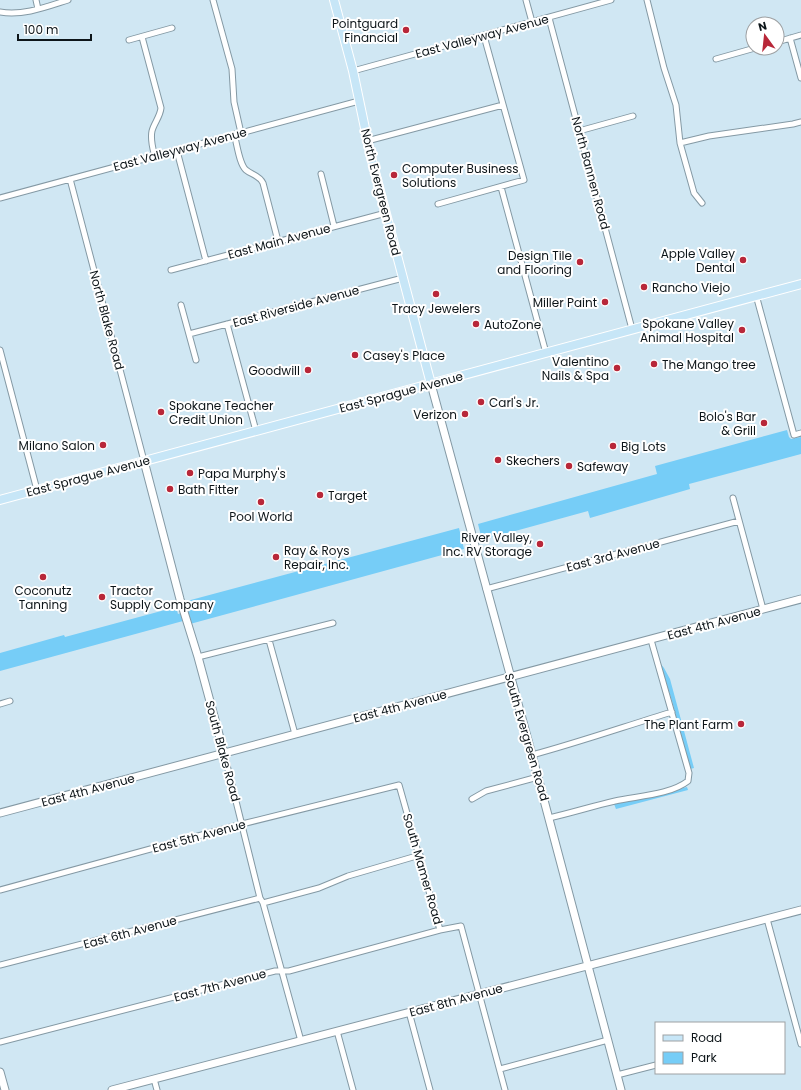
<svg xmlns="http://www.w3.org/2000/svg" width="801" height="1090" font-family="Poppins,sans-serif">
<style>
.green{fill:#76cdf7}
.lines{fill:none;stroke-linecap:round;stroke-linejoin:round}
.street-casing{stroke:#8499a4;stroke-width:7}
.secondary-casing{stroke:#8499a4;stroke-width:9}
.primary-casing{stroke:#fff;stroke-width:10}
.street{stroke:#fff;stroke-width:5}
.secondary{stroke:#fff;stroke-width:7}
.primary{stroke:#c7e6f7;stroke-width:8}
.poi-dot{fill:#b82739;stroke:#fff;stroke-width:1.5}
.labels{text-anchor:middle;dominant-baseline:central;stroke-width:4;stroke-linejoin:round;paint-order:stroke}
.poi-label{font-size:12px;fill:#0d1519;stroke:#fff;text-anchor:start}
.street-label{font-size:12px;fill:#0d1519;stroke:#fff}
</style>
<rect width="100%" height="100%" fill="#d0e7f3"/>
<!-- green -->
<path class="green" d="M787,430l2,7 2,2 10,-2v17l-112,30 1,5 -100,29 -2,-7 -106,29 -4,-16 179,-50 -2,-8z
M459,528l5,21 -274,75 -3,-12 3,-1 -3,-10z
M176,607l2,7 3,-1 2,8 -183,50v-18l64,-18 1,2z
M660,663l4,5 6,11 24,89 -4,1 -18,-68z
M687,787l1,3 -72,19 -2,-5 43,-9z"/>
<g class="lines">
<!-- street casing -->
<g class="street-casing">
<path id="street" d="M36,0l2,9
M213,0l19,69 2,33 7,31
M526,0l6,22
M647,0l17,68 12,37 4,38 14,50 8,10
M0,12c23,4 46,-5 68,-12
M549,18l83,311
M142,37l19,71c-1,9 -7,15 -9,23 -2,9 1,18 3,26
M790,38l11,40
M129,40l43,-12
M777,42l24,-7
M716,59l39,-11
M353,71l258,-71
M579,131l54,-15
M234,134c3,9 5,30 12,36 6,5 13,5 17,13l15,58
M367,141l136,-36
M680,143l29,-7 84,-12 8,-2
M177,151l29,110
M321,174l13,52
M70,179l74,282
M501,187l45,166
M0,198l359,-97
M438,204l86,-24 -40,-144
M171,270l215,-57
M756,295l38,140 7,-2
M181,305l15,55
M227,324l29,107
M189,334l214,-56
M0,350l37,140
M733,498l30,111
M486,589l253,-68
M269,640l26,94
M198,657l135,-34
M0,704l10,-3
M224,753l36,145 3,5 38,138
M532,755c48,-13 94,-29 140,-43
M472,799l14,-8 52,-14
M549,818c22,-5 44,-12 66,-17 22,-5 55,-6 73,-20l1,-8 -38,-133
M0,890l242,-66 157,-39 41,145 21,-4 44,164
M263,903l56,-15 29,-12 72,-21
M767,919l34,125
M0,965l260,-67
M409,1012l21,78
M337,1031l16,59
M0,1042l275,-71h14l151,-41
M500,1069l108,-29
M617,1075l39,-10
M154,1079l3,11"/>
</g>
<!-- secondary casing -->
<g class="secondary-casing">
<path id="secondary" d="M431,384l101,371 89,335
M144,461l36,138 18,58 26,96
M0,813l801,-214
M0,1072l5,18
M112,1090l689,-180"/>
</g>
<!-- primary casing -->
<g class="primary-casing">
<path id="primary" d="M334,0l19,71 18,86 60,227
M0,500l801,-216"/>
</g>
<!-- street -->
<use href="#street" class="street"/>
<!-- secondary -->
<use href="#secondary" class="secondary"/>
<!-- primary -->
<use href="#primary" class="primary"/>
</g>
<!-- markers -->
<g class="poi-dot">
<circle cx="406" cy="30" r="4"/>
<circle cx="394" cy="175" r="4"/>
<circle cx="743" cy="260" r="4"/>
<circle cx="580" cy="262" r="4"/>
<circle cx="644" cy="287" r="4"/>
<circle cx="436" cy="294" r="4"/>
<circle cx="605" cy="302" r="4"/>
<circle cx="476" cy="324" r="4"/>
<circle cx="742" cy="330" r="4"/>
<circle cx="355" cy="355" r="4"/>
<circle cx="654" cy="364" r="4"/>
<circle cx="617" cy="368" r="4"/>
<circle cx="308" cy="370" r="4"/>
<circle cx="481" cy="402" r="4"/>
<circle cx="161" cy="412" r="4"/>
<circle cx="465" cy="414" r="4"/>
<circle cx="764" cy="423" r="4"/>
<circle cx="103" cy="445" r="4"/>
<circle cx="613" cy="446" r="4"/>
<circle cx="498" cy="460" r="4"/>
<circle cx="569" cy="466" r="4"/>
<circle cx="190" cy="473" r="4"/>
<circle cx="170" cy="489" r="4"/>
<circle cx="320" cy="495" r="4"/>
<circle cx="261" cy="502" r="4"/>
<circle cx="540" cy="544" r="4"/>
<circle cx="276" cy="557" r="4"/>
<circle cx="43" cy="577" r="4"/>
<circle cx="102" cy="597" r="4"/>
<circle cx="741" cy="724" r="4"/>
</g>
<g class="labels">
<!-- poi labels -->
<g class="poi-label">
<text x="398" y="23" text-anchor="end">Pointguard<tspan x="398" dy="14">Financial</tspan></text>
<text x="402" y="168">Computer Business<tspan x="402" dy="14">Solutions</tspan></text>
<text x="735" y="253" text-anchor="end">Apple Valley<tspan x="735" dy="14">Dental</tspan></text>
<text x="572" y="255" text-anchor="end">Design Tile<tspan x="572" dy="14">and Flooring</tspan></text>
<text x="652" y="287">Rancho Viejo</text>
<text x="597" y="302" text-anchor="end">Miller Paint</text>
<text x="436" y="308" text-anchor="middle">Tracy Jewelers</text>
<text x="734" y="323" text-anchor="end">Spokane Valley<tspan x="734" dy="14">Animal Hospital</tspan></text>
<text x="484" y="324">AutoZone</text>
<text x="363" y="355">Casey's Place</text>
<text x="609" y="361" text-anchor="end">Valentino<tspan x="609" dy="14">Nails &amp; Spa</tspan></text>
<text x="662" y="364">The Mango tree</text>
<text x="300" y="370" text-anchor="end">Goodwill</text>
<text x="489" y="402">Carl's Jr.</text>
<text x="169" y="405">Spokane Teacher<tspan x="169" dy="14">Credit Union</tspan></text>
<text x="457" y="414" text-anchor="end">Verizon</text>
<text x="756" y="416" text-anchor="end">Bolo's Bar<tspan x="756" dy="14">&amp; Grill</tspan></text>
<text x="95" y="445" text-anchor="end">Milano Salon</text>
<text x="621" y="446">Big Lots</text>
<text x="506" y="460">Skechers</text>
<text x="577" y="466">Safeway</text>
<text x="198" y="473">Papa Murphy's</text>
<text x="178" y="489">Bath Fitter</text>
<text x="328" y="495">Target</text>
<text x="261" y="516" text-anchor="middle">Pool World</text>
<text x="532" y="537" text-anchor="end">River Valley,<tspan x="532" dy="14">Inc. RV Storage</tspan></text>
<text x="284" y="550">Ray &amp; Roys<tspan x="284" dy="14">Repair, Inc.</tspan></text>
<text x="43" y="590" text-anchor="middle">Coconutz<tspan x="43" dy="14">Tanning</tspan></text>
<text x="110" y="590">Tractor<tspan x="110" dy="14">Supply Company</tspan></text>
<text x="733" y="724" text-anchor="end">The Plant Farm</text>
</g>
<!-- street labels -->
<g class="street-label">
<text transform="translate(482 36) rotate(-15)">East Valleyway Avenue</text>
<text transform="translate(180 149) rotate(-15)">East Valleyway Avenue</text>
<text transform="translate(591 173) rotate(75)">North Bannen Road</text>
<text transform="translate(381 192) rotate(76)">North Evergreen Road</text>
<text transform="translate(279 241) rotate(-15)">East Main Avenue</text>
<text transform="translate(296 306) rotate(-15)">East Riverside Avenue</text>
<text transform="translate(107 320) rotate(75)">North Blake Road</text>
<text transform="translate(401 392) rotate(-15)">East Sprague Avenue</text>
<text transform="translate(88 476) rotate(-15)">East Sprague Avenue</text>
<text transform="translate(613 555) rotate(-15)">East 3rd Avenue</text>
<text transform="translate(714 623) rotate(-15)">East 4th Avenue</text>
<text transform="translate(400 706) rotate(-15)">East 4th Avenue</text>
<text transform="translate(527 737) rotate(74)">South Evergreen Road</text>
<text transform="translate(223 751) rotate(75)">South Blake Road</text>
<text transform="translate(88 790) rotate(-15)">East 4th Avenue</text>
<text transform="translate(199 836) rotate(-15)">East 5th Avenue</text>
<text transform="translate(423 869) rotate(74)">South Mamer Road</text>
<text transform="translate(130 932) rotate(-15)">East 6th Avenue</text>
<text transform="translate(220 985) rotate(-15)">East 7th Avenue</text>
<text transform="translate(456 1000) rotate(-15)">East 8th Avenue</text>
</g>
</g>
<!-- legend -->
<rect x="655" y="1022" width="130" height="52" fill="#ffffff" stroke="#9ea1a3"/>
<rect x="663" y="1035" width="20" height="6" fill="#c7e6f7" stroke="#9ea1a3"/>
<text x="691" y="1042" font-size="12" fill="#0d1519">Road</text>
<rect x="663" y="1052" width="20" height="12" fill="#76cdf7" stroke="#9ea1a3"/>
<text x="691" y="1062" font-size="12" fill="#0d1519">Park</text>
<!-- north arrow -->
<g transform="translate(765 36) rotate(345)"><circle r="19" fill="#ffffff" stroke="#9ea1a3"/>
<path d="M0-3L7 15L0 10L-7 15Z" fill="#b82739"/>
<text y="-6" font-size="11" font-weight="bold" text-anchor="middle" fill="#0d1519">N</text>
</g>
<!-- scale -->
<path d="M18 34v6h73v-6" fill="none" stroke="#0d1519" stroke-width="2"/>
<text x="24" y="34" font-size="12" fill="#0d1519" stroke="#ffffff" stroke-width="3" paint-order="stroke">100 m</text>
</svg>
